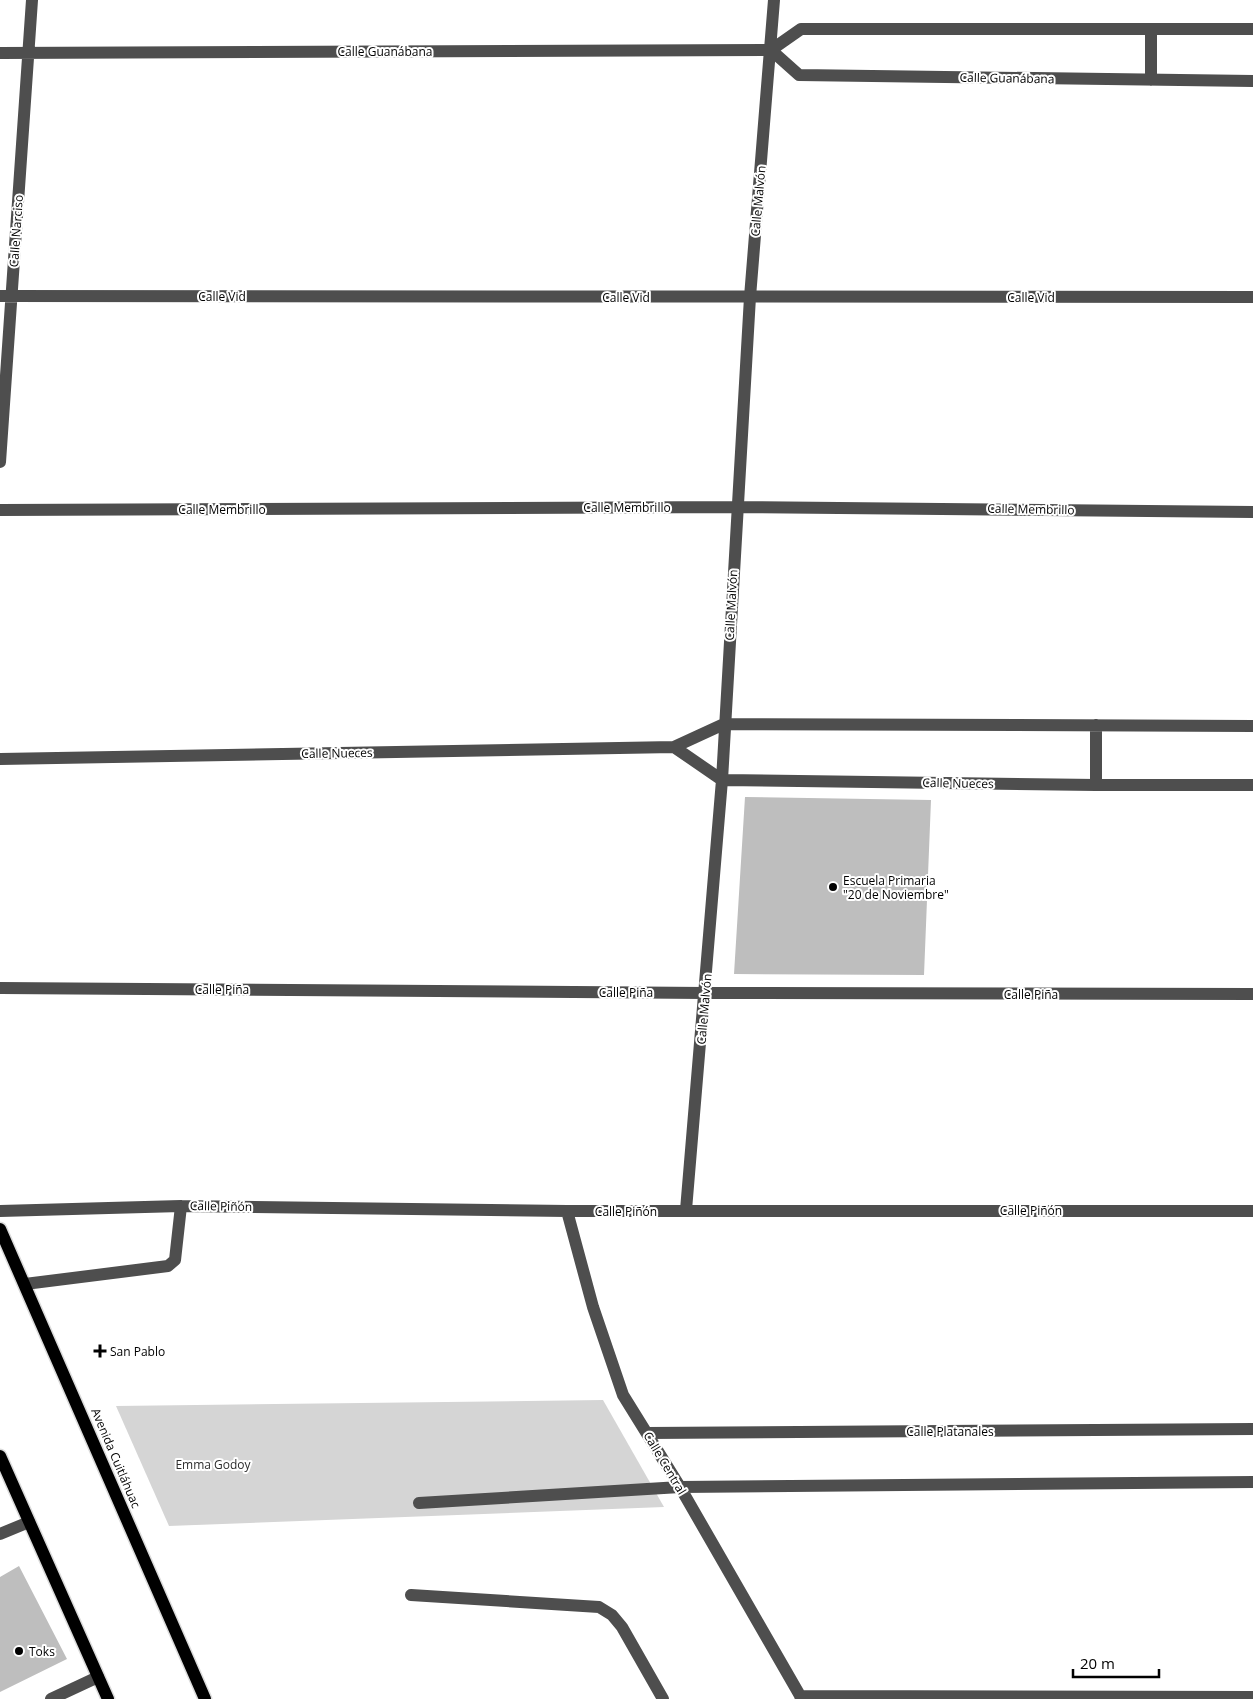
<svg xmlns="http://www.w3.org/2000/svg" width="1253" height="1699" font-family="'Open Sans',sans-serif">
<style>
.green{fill:#d5d5d5}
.building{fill:#bebebe}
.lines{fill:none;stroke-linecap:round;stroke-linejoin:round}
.major-casing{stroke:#dbdbdb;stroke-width:15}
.minor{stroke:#4e4e4e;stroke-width:12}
.major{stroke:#000;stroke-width:12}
.poi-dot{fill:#000;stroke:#fff;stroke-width:2}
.labels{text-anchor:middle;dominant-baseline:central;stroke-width:4;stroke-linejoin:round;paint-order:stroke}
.street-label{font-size:12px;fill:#000;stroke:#fff}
.poi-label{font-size:12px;fill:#000;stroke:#fff;text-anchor:start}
.park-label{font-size:12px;fill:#2c2c2c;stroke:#fff}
</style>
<rect width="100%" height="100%" fill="#fff"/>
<!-- green -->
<path class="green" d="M603,1400l61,107 -495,19 -53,-120z"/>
<!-- building -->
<path class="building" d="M745,797l186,3 -7,175 -190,-1z
M19,1566l48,93 -67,33v-115z"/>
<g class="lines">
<!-- major casing -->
<g class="major-casing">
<path id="major" d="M0,1229l205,470
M0,1456l108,243"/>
</g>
<!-- minor -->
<path class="minor" d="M1151,29v51
M771,50l28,25 454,6
M0,53l771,-3 30,-21h452
M0,296l1253,1
M0,462l32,-462
M0,510l737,-3 516,5
M674,747l48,33 374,5h157
M0,759l674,-12 50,-23 529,2
M1096,785v-60
M0,988l705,5 548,1
M686,1210l36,-430 28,-483 24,-297
M0,1211l181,-5 386,5h686
M567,1211l26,96 30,88 57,92 122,212
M25,1284l143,-18 7,-6 6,-54
M647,1433l606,-4
M419,1503l261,-16 573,-5
M0,1534l29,-12
M411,1595l188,12 13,8 10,12 41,72
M800,1696l453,1
M51,1699l47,-22"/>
<!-- major -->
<use href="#major" class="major"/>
</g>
<!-- markers -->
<g class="poi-dot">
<circle cx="833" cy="887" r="5"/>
<path d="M97.5 1343.5h5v5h5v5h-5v5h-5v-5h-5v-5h5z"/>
<circle cx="19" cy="1651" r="5"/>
</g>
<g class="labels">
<!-- street labels -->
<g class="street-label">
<text x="385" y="51">Calle Guanábana</text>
<text transform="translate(1007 78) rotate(1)">Calle Guanábana</text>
<text transform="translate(758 201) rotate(-85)">Calle Malvón</text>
<text transform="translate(16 231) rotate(-86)">Calle Narciso</text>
<text x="222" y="296">Calle Vid</text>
<text x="626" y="297">Calle Vid</text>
<text x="1031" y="297">Calle Vid</text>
<text x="627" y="507">Calle Membrillo</text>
<text x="222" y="509">Calle Membrillo</text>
<text transform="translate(1031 509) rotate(1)">Calle Membrillo</text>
<text transform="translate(731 605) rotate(-87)">Calle Malvón</text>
<text transform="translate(337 753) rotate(-1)">Calle Nueces</text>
<text transform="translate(958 783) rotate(1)">Calle Nueces</text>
<text x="222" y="989">Calle Piña</text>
<text x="626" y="992">Calle Piña</text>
<text x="1031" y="994">Calle Piña</text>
<text transform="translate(704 1009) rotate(-85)">Calle Malvón</text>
<text transform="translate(221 1206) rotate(1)">Calle Piñón</text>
<text x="1031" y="1210">Calle Piñón</text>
<text x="626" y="1211">Calle Piñón</text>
<text x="950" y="1431">Calle Platanales</text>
<text transform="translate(116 1458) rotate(67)">Avenida Cuitláhuac</text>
<text transform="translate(665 1463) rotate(59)">Calle Central</text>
</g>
<!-- poi labels -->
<g class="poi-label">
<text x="843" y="880">Escuela Primaria<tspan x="843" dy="14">"20 de Noviembre"</tspan></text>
<text x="110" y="1351">San Pablo</text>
<text x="29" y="1651">Toks</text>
</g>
<!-- park labels -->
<g class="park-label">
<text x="213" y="1464">Emma Godoy</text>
</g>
</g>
<!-- scale -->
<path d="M1073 1669v8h86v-8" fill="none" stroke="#000000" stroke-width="2.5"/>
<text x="1080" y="1669" font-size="15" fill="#000000" stroke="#ffffff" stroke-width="4" paint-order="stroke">20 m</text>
</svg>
